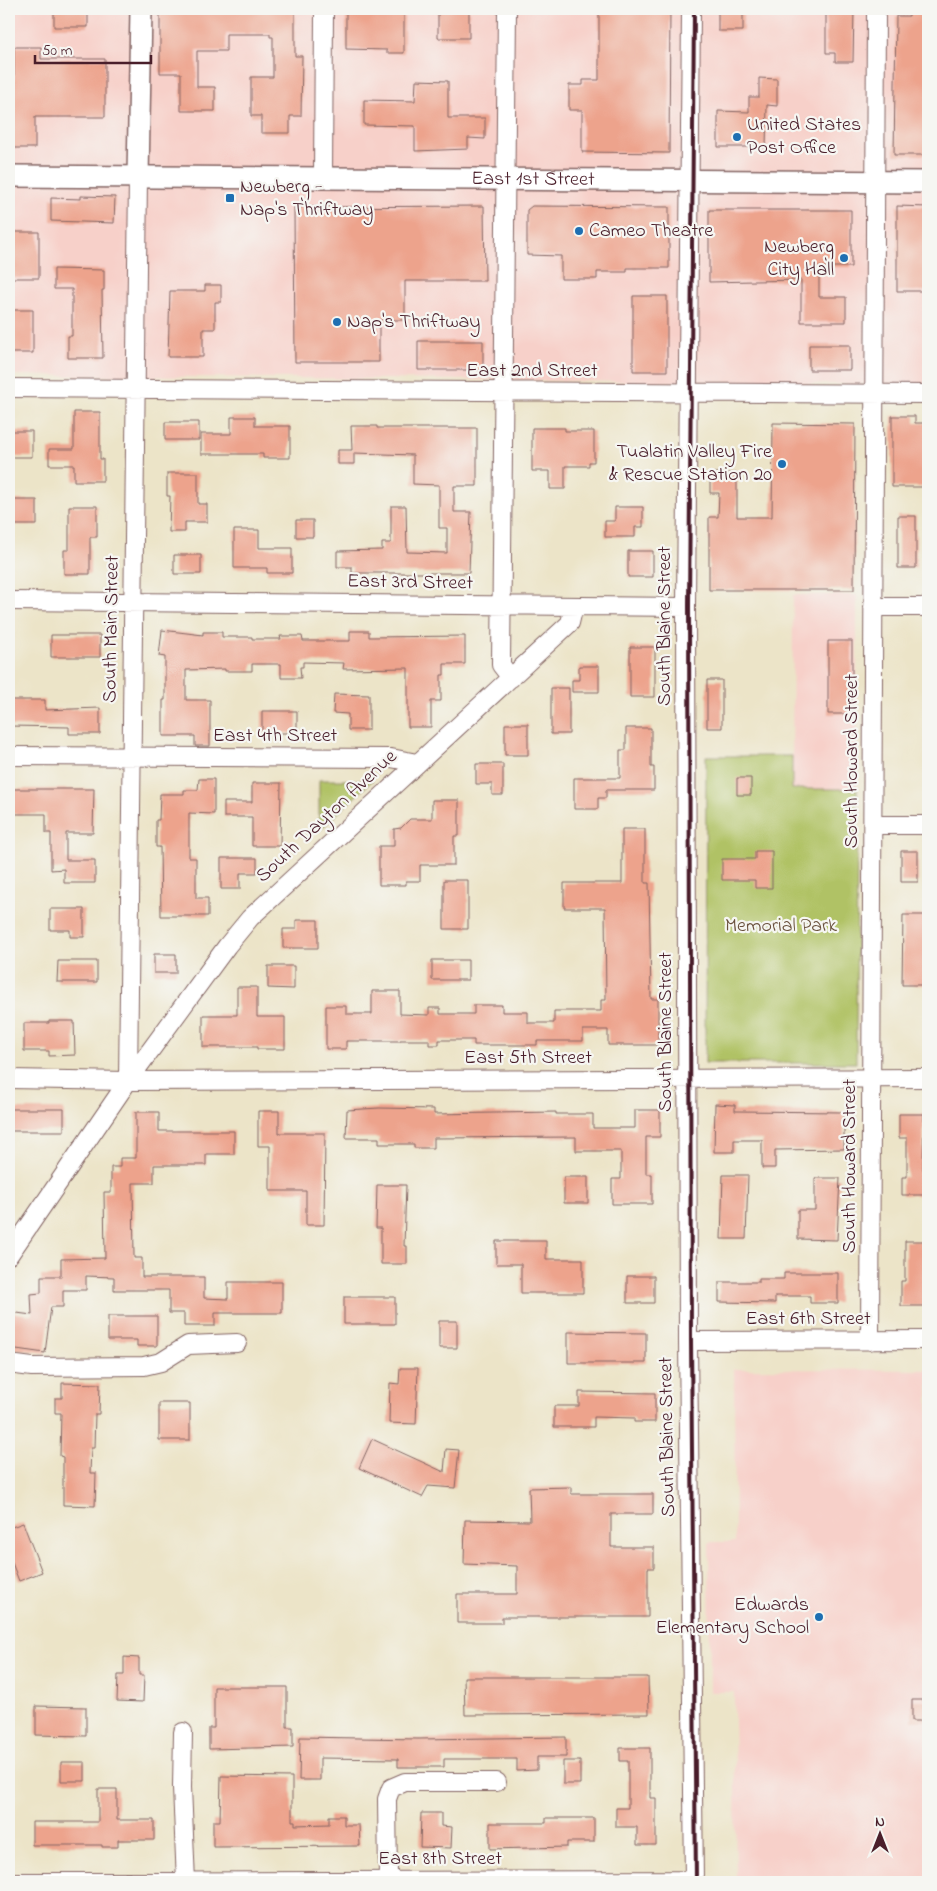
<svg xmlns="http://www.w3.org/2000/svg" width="937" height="1891" font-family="'Indie Flower',sans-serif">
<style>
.built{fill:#f7d0c9}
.green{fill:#b0c265;stroke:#7d7048}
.building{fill:#eda38c}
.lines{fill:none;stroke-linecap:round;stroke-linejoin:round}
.minor-casing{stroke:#836462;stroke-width:20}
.major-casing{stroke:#836462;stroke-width:24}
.minor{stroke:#fff;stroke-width:18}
.major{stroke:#fff;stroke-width:21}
.rail{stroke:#4a1f2b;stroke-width:4}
.poi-dot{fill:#1f6fb2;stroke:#f6f6f2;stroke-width:2}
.labels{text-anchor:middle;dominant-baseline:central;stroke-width:4.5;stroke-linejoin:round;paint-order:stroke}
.poi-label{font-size:20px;fill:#4a1f2b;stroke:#f6f6f2;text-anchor:start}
.street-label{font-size:20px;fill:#4a1f2b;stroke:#f6f6f2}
.park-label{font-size:20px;fill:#69503c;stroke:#f6f6f2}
</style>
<rect width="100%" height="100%" fill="#f6f6f2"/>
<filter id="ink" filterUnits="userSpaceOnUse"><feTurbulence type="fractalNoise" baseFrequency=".02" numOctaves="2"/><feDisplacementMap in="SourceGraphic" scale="10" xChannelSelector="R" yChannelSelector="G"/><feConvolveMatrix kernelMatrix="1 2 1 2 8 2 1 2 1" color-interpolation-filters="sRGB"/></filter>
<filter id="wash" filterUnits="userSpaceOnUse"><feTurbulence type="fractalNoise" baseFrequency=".0096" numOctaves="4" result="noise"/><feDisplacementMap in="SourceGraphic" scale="20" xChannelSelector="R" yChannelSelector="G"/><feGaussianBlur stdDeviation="1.12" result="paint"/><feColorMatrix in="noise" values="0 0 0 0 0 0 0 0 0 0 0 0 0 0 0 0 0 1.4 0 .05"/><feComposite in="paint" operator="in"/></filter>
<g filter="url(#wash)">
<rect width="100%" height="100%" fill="#ece4c8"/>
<!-- built -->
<path class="built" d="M9,9h919v376l-919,-10z
M793,595h64v194h-65z
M734,1369l194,1v512h-192l-2,-190h-24l-1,-150h26z"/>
<!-- green -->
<path class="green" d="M706,756h86v33h65l-1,274h-151z
M319,780h54l-54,51z"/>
<g id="blocks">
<!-- building -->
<path class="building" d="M54,9h34v18h-34z
M160,9h135v47h7l-1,60h-11v17h-29v-17h-10v-39h22v-40h-3v-3h-44v17h-29v36h18v24h-34v-38h-21z
M346,9h58v44h-17v-3l-41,-1z
M438,9h31v29h-31z
M599,9h71l-1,144 -87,-1v-42h-13v-25h14v-5h16z
M718,9h25v22h-25z
M826,9h28l-1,53h-18v-9h-9z
M909,9h19v146h-34l2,-139h13z
M14,47h27v12h64v58h-70v31h-26v-65h5z
M759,78l18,1v27l-10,-1 -1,42h-48v-36l31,1v-15h10z
M416,80l32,1v37h37v21l-17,-1v11l-53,2v-25l-51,-1v-25l51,1z
M81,196l34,1 -1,26 -63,-2v-23l30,1z
M484,206l1,75h-80v39h-26v42h-84l-1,-155z
M532,206l137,1v61h-42v4h-30v7h-36v-23l-34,-1v-45z
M897,206l31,1v84h-31z
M709,210h142v57h-32v30h27v25h-45v-42l-92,2z
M9,232h30v46h-30z
M54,269l50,1v20h-2l1,68h-35v-22h4v-47h-18z
M205,285h16v17h-6v27h-12v28h-35l2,-66h35z
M633,296h34v75h-34z
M10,310h23v43h-23z
M418,341h65v29h-65z
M809,345h41v25h-41z
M74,412h26v47h3v22h-29v-16h-25v-16h25z
M892,416h23v7h13v64h-36z
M231,417h24v9h35v32h-27v-4h-62v-20h30z
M165,422h34v18h-34z
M773,423l82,1 -1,166h-145v-73h9l1,-24h-9v-20h27v44h35z
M351,426h26v2h100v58h-23v26h17l-2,61h-117v-6h-15v-16l45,-1v-7h9v-37h15l1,46 40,1v-25h-8v-43l-26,-1v-29l-59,-2v11h-16v-14h14z
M532,428h33v3h29v31h-5v4h-24v23h-15v-18h-18z
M10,431h22v26h-22z
M167,473h31v31h9v18h-22v10h-16l1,-36h-3z
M9,500h28v25h-28z
M69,506h28v31h-7v37h-26v-24h5z
M615,507h28v20h-8v10h-30v-16h10z
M898,516h18v52h-18z
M296,520h17v17h-17z
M234,530h25v18h33v25h-25v-5h-33z
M628,551h25v26h-25z
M174,555h27v19h-27z
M162,630l41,5v-3h19v5h30v2h29l-1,-3h22l1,5h47v-10h19v6l96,-1v28h-21v11h-3v26h-10v26h-23v-59l-65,1 1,-6 -41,-1v5h-3l1,11h-20v-14h-29v7h-27v-2l-39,1v30h24v46h-15v-10h-32v-36h2v-43l-6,-1z
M51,635h49v22h-49z
M828,641h24v73h-24z
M630,647h25v50h-25z
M579,666h20v26h-27v-12h7z
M707,680h15v48h-15z
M551,688h18v46h-18z
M334,694l35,1v35h-21v-16l-15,-1z
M9,700h36v10l55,-2v26h-31v-7l-60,-1z
M262,711h35v22h-35z
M505,724h23v31h-23z
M626,728h25v39h3v23h-48v8h-8v11h-24v-31h46v-28h6z
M476,764h27v31h-11v-11h-16z
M737,778h14v17h-14z
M199,779h15v35l-25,-1v45h7v40h12v18h-47l-1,-69h-4v-27h3l1,-26h24v-4h14z
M252,783h29l-1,63h-28v-29h-28v-15h28z
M12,789h82l-1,44h-27v27h29v23h-31v-14l-13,1v-37h-5v-19h-34z
M432,800h27v36h-5v29h-34v16h-14v4h-27v-39h15v-17l7,-1 9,-9h22z
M622,829h23v54h4l2,116h7v46h-50v-15h-25v11h-46v4h-63v-5h-35v5h-10v-5h-29v1h-54v8h-20v-43h20v8h26v-23h28v23l29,1v-7h11v6h34v-9h28v7h26v11h26v-12h47v-11h5l-1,-92h-41v-25h58z
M755,851h17v37h-17v-8h-33v-21h33z
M901,851h17v31h-17z
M221,858h36v15h-17v16h-19z
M444,880h24v49h-24z
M50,909h34v28h-14v-7h-20z
M903,915h25v70h-26z
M296,920h22v28h-35v-19h13z
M154,954h22v19h-22z
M432,960h36v20h-36z
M58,961h39v21h-40z
M268,966h26v23l-26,-1z
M237,987h20v30h28v32h-28v-2h-54v-32h34z
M49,1021h25l1,34 -26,1v-5h-25v-28h25z
M715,1104l20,1v6l109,1v37l-69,1v18h-13v-28h-28v12h-20z
M379,1108l55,1v5l122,-2v2h37v14h42v-18h25v27h-14v37h6v30h-40v-25h9v-28h-45v-14l-142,1v10h-20v-4h-35v-6h-33l1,-28z
M9,1109h55v22h-55z
M258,1111h21v22h46l-1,92h-18v-34h-36v-45h-12z
M136,1112h23v19h75v23h-28v11h-52v18h-21l1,75h8v19h62v21l24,1v-17h54v31h-67v13h-31v-13h-15v-23h-55v-13l-28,-1v14h-23v17h-12l-6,46 -36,-5v-36l23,3 -1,-21 10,-1v-17h20v-17l44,-1 -1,-66h7v-25h9v-9h16z
M899,1114h25l-1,56h5v25h-26v-18h5v-39h-8z
M723,1175h25l-2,64h-25z
M564,1177h24v26h-24z
M815,1178h25l-3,62 -39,-1v-29h17z
M377,1185h29l-2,61h3v18h-26v-36h-5z
M496,1241h50v18h37v34h-62v-29h-25z
M905,1241h23v65h-27v-25h4z
M784,1273h54v30h-28v-7h-35v7l-56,-1v-20h40v-3h25z
M627,1276h27v27h-27z
M344,1297h51v27h-51z
M108,1316h49v30h-20v-6h-29z
M439,1321h18v27h-18z
M568,1332l78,1v30h-78z
M400,1368h18l-2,56 -27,-1 1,-40 9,1z
M62,1383l38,1 -1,30h-4l-1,34h-3l-1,25h6l-1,33 -32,-1v-48l-3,-1 1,-43h-6v-15h7z
M579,1392l76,1v29h-21v-4l-40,-1v10h-40v-21h25z
M159,1403h31v37h-31z
M372,1439l72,33 2,-23 13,1 -4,38 -27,-2 -6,11 -63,-29z
M571,1487v7h82v20h-42v33h43v21h-6v49h-146v6h-45v-29h60v-28l-53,-2 1,-44 65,1 -1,-33z
M23,1523l19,49 -23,9 -10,-26v-27z
M124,1657l15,1v17h5l-1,27 -26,-1 1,-26h6z
M464,1677h184l1,37 -184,1z
M214,1687h73v40h6v20l-84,2v-21h5z
M912,1700h16v21h-16z
M36,1706l50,1v29l-50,-1z
M300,1737l118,2 148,-2v20h-29v13l-20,1v-12h-73v8h-46v-8l-78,-1v22h-21z
M620,1748h30v50h6v47h-19v-18h-21v-19h12v-47h-8z
M563,1761h17v23h-17z
M61,1762h24v19h-24z
M221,1776l71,1v44h3v4l34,-1v-8h15v9h15l1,21 -147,1v-26h7z
M98,1789h19v31h37v20h-36v7h-16v-2h-70v-23h66z
M421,1813h20v13l11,1 -1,21 -31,-1z
M546,1818h48v24h-27v5l-77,2v-26h56z"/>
</g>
</g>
<g filter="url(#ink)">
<use href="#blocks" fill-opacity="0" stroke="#836462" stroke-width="1"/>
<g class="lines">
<!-- minor casing -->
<g class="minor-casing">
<path id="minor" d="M507,9l-6,656 10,13
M691,9l-5,598 2,734 6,541
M323,178l1,-169
M9,388l919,6
M9,601l677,6
M873,607h55
M9,756l382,2 26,5
M873,825h55
M9,1079l119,2 800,-3
M128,1081l10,-904
M9,1255l119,-174 99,-135 23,-28 320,-295 4,-17
M688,1341l240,-1
M870,1341l6,-1332
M9,1364l23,3 112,-1 17,-4 27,-17 49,-2
M183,1732l-1,55 4,95
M388,1880l-1,-81 4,-11 14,-6h92
M10,1882l684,-2"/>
</g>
<!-- major casing -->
<g class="major-casing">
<g id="major">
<path id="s1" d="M9,176l919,6"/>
<path d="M138,177l3,-168"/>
</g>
</g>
<!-- minor -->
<use href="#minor" class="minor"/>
<!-- major -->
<use href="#major" class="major"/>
<!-- rail -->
<path class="rail" d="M694,9l-5,597 2,735 5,541"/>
</g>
</g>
<!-- markers -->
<g class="poi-dot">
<circle cx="737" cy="137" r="5"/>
<rect x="225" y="193" width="10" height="10" rx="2.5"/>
<circle cx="579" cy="231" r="5"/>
<circle cx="844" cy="258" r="5"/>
<circle cx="337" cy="322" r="5"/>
<circle cx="782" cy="464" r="5"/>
<circle cx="819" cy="1617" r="5"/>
</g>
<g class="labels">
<!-- poi labels -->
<g class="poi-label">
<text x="747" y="125">United States<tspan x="747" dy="23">Post Office</tspan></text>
<text x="240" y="187">Newberg -<tspan x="240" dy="23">Nap's Thriftway</tspan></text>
<text x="589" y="231">Cameo Theatre</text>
<text x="834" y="247" text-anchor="end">Newberg<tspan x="834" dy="23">City Hall</tspan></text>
<text x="347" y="322">Nap's Thriftway</text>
<text x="772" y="452" text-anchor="end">Tualatin Valley Fire<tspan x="772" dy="23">&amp; Rescue Station 20</tspan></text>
<text x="809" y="1605" text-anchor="end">Edwards<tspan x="809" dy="23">Elementary School</tspan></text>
</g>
<!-- street labels -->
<g class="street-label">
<text stroke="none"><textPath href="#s1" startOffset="524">East 1st Street</textPath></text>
<text x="532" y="371">East 2nd Street</text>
<text transform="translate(410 583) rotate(1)">East 3rd Street</text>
<text transform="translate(665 626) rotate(-90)">South Blaine Street</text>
<text transform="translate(112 629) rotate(-89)">South Main Street</text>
<text x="275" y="736">East 4th Street</text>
<text transform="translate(852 761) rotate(-90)">South Howard Street</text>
<text transform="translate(327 817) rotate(-43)">South Dayton Avenue</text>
<text transform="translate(666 1032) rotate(-90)">South Blaine Street</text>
<text x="528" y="1058">East 5th Street</text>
<text transform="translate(850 1166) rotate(-90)">South Howard Street</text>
<text x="808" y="1319">East 6th Street</text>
<text transform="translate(668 1437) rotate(-91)">South Blaine Street</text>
<text x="440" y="1859">East 8th Street</text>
</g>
<!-- park labels -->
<g class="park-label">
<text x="781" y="926">Memorial Park</text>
</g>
</g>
<!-- margin -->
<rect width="937" height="1891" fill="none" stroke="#f6f6f2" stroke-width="30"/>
<!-- north arrow -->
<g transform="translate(880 1834)" stroke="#f6f6f2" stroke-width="4" paint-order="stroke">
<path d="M0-4L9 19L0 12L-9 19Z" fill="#4a1f2b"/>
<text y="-8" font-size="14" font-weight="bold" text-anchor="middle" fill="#4a1f2b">N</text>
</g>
<!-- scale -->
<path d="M35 55v8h116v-8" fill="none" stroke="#4a1f2b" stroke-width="2.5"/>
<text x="42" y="55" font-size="15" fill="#4a1f2b" stroke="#f6f6f2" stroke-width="4" paint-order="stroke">50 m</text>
</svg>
